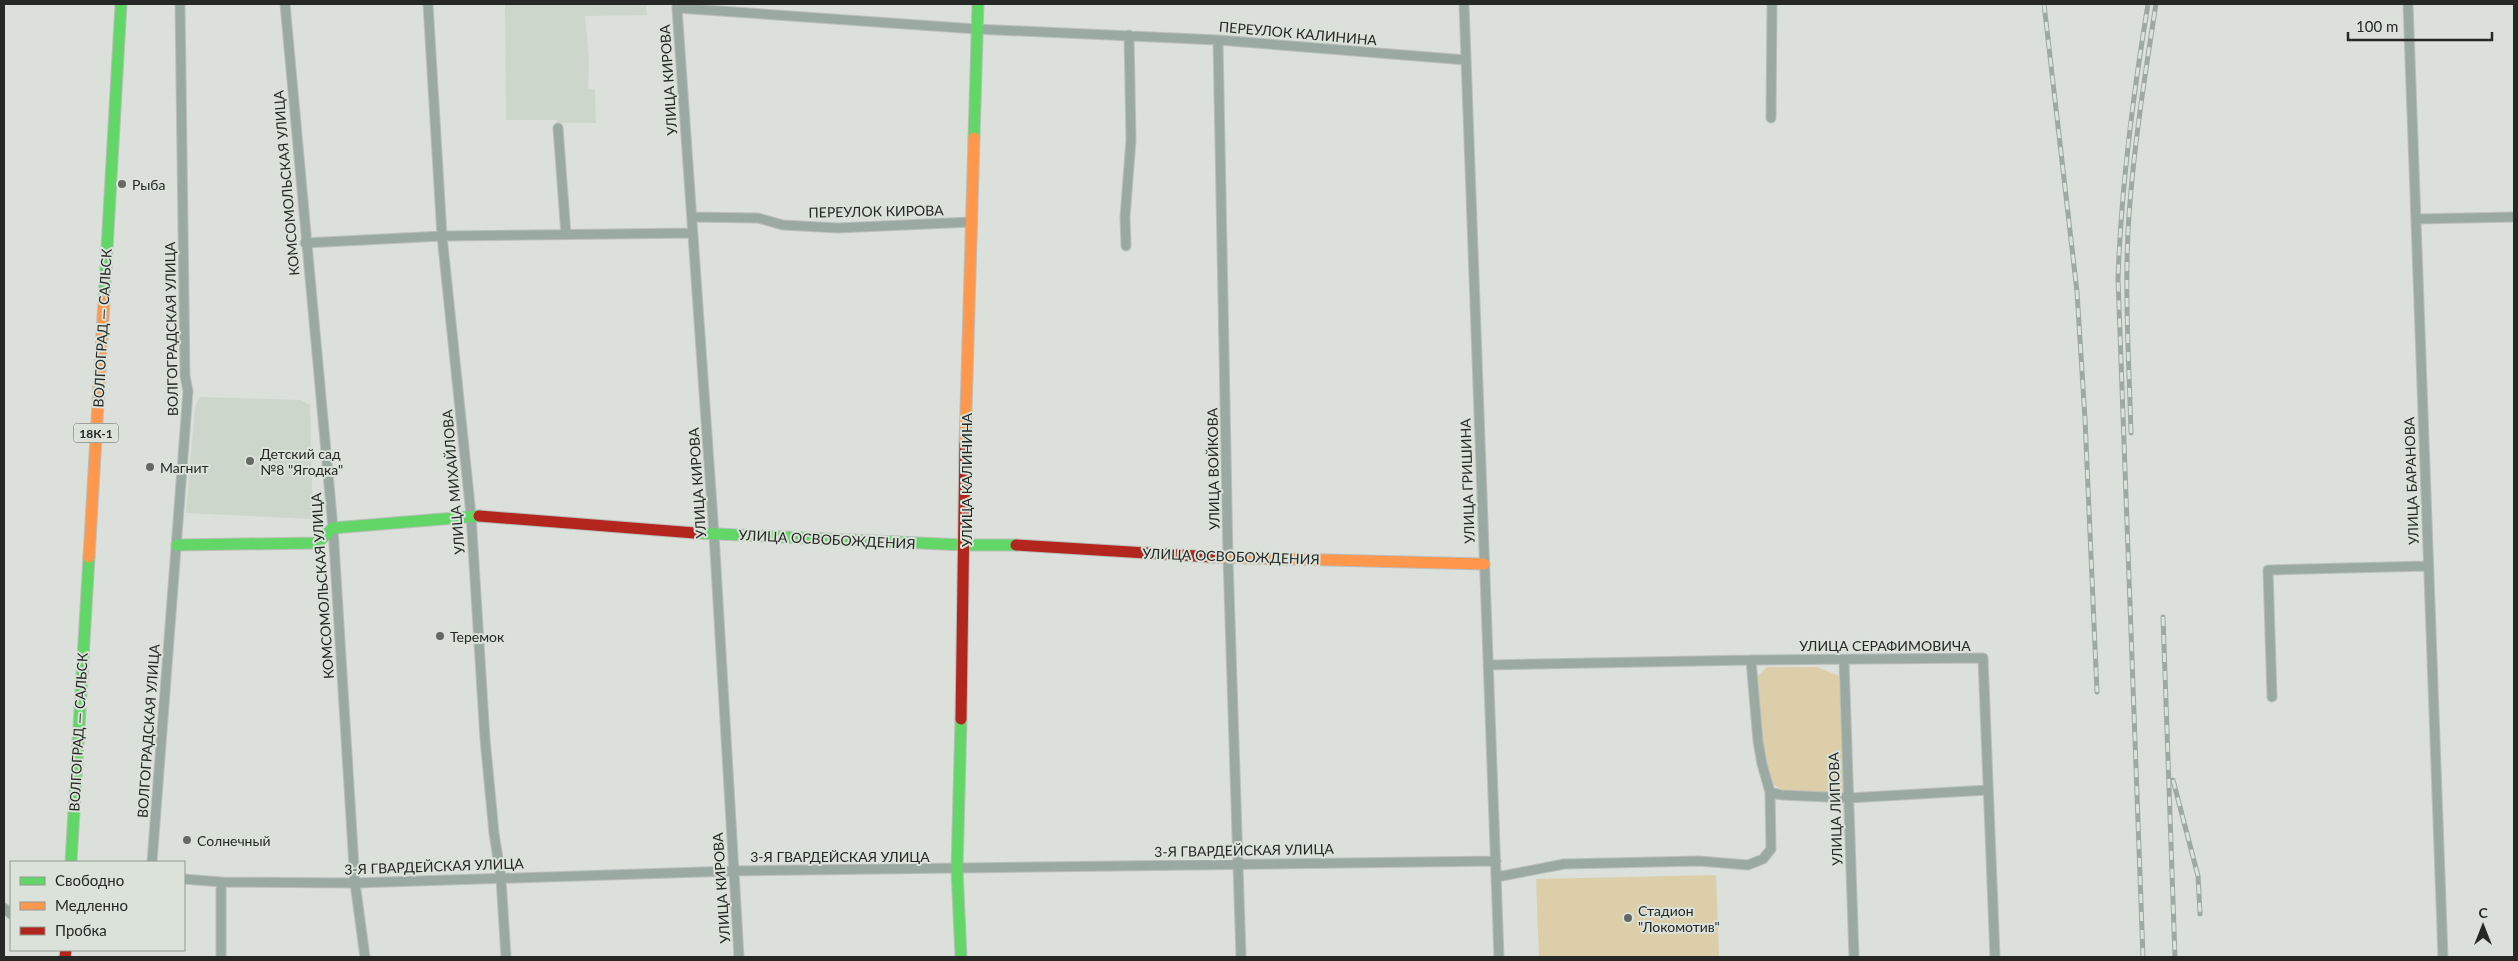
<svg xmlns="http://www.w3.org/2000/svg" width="2518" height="961" font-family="Lato,sans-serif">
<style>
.built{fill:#ccd6cb}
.green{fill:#dbcea9}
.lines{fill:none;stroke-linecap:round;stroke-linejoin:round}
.street-casing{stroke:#bbbebb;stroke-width:11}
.fast-casing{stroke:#bbbebb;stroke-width:13}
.slow-casing{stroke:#bbbebb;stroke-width:13}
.jam-casing{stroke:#bbbebb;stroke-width:13}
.street{stroke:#9aaaa3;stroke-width:9}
.fast{stroke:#63d668;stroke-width:11}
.slow{stroke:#ff974d;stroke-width:11}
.jam{stroke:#b3261e;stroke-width:11}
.rail-casing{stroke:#9fa9a3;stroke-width:5}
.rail{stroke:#dae2d9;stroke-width:3;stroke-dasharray:9;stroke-linecap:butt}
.poi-dot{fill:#656864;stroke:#dae2d9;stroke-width:2}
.labels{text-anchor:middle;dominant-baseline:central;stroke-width:4;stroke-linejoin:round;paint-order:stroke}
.shield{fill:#dae2d9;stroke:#5b605a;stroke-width:1}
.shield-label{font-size:12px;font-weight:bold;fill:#252824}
.street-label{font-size:14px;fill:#252824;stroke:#dae2d9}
.poi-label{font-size:14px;fill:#252824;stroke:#dae2d9;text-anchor:start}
</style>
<rect width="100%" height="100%" fill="#dbe0db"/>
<!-- built -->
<path class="built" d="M505,4h141l1,11 -62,1 4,43 -1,30 7,1 1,33h-38l-1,-3h-51z
M200,397l101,3 9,5 3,114 -127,-6 9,-106z"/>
<!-- green -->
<path class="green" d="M1767,667h50l22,9 5,116h-58l-15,-9 -10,-44 -3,-63z
M1716,875l3,82h-180l-3,-78z"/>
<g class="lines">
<!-- street casing -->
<g class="street-casing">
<path id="street" d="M285,4l48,524 22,355 10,74
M428,4l14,232 29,279 14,224 9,94 7,45 5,79
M677,4v4l299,21 242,11 248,20
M1464,4l35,953
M2408,4l35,953
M677,8l37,526 25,423
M1218,40l10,518 13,399
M1771,118l1,-114
M558,128l8,107
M692,217l66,1 25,7 55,3 133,-6
M2416,219l98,-2
M305,243l137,-7 251,-3
M1126,246l-1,-29 6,-77 -2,-105
M1844,660l10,297
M1488,665l263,-5 232,-2 12,299
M2272,697l-4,-127 160,-4
M1770,792l12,3 67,3 139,-8
M152,862l36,-471 -3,-15 -5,-372
M1497,877l67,-13 135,-3 49,4 15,-6 8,-10 -1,-57 -8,-28 -4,-23 -7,-81
M184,879l37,3 134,1 378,-12 763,-10
M4,908l7,6
M221,957v-75"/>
</g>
<!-- fast casing -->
<g class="fast-casing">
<path id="fast" d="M974,138l4,-134
M104,301l17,-297
M695,533l270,12h51
M177,545l140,-2 16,-15 146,-12
M961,719l-4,150 4,88
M71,862l18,-305"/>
</g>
<!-- slow casing -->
<g class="slow-casing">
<path id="slow" d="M965,444l9,-306
M89,557l15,-256
M1212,557l272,7"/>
</g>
<!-- jam casing -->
<g class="jam-casing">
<path id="jam" d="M479,516l216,17
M1016,545l196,12
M961,719l4,-275
M65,957l1,-7"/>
</g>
<!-- street -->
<use href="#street" class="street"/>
<!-- fast -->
<use href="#fast" class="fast"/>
<!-- slow -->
<use href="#slow" class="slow"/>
<!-- jam -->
<use href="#jam" class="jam"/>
<!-- rail casing -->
<g class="rail-casing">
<path id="rail" d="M2044,4l33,288 8,127 12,273
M2131,433c-2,-73 -7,-146 -2,-218 5,-70 16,-141 27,-211
M2163,617l12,340
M2173,780l25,96 2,38
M2143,957l-25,-678c3,-92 15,-184 30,-275"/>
</g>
<!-- rail -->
<use href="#rail" class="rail"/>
</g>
<!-- markers -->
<g class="poi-dot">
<circle cx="122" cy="184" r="5"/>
<circle cx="250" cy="461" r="5"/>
<circle cx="150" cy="467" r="5"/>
<circle cx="440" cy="636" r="5"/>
<circle cx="187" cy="840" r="5"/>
<circle cx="1628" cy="918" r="5"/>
</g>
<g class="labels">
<!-- shield labels -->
<rect class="shield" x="73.5" y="423.5" width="45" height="19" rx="4"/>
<g class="shield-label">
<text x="96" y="433">18К-1</text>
</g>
<!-- street labels -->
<g class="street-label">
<text transform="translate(1298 33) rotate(5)">ПЕРЕУЛОК КАЛИНИНА</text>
<text transform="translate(668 80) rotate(-94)">УЛИЦА КИРОВА</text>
<text transform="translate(286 183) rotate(-95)">КОМСОМОЛЬСКАЯ УЛИЦА</text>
<text transform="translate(876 211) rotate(-1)">ПЕРЕУЛОК КИРОВА</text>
<text transform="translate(102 328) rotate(-87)">ВОЛГОГРАД — САЛЬСК</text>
<text transform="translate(171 329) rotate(-91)">ВОЛГОГРАДСКАЯ УЛИЦА</text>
<text transform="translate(1213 469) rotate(-91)">УЛИЦА ВОЙКОВА</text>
<text transform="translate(966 480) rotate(-90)">УЛИЦА КАЛИНИНА</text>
<text transform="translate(1467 481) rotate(-92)">УЛИЦА ГРИШИНА</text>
<text transform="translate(2411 481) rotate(-92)">УЛИЦА БАРАНОВА</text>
<text transform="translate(453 482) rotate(-95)">УЛИЦА МИХАЙЛОВА</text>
<text transform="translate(697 483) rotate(-94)">УЛИЦА КИРОВА</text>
<text transform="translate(827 539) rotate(3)">УЛИЦА ОСВОБОЖДЕНИЯ</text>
<text transform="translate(1231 556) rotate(2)">УЛИЦА ОСВОБОЖДЕНИЯ</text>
<text transform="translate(322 586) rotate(-94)">КОМСОМОЛЬСКАЯ УЛИЦА</text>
<text x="1885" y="645">УЛИЦА СЕРАФИМОВИЧА</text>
<text transform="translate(148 731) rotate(-86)">ВОЛГОГРАДСКАЯ УЛИЦА</text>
<text transform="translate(78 732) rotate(-87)">ВОЛГОГРАД — САЛЬСК</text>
<text transform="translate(1835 809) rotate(-92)">УЛИЦА ЛИПОВА</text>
<text transform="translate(1244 850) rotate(-1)">3-Я ГВАРДЕЙСКАЯ УЛИЦА</text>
<text x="840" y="856">3-Я ГВАРДЕЙСКАЯ УЛИЦА</text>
<text transform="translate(434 866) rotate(-2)">3-Я ГВАРДЕЙСКАЯ УЛИЦА</text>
<text transform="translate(721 888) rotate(-94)">УЛИЦА КИРОВА</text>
</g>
<!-- poi labels -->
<g class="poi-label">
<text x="132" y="184">Рыба</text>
<text x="260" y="453">Детский сад<tspan x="260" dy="16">№8 "Ягодка"</tspan></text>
<text x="160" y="467">Магнит</text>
<text x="450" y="636">Теремок</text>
<text x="197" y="840">Солнечный</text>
<text x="1638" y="910">Стадион<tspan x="1638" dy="16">"Локомотив"</tspan></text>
</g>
</g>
<!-- border -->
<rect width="2518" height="961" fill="none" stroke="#252824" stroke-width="10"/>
<!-- legend -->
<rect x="10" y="861" width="175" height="90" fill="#dae2d9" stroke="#929891"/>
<rect x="20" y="877" width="25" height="8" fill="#63d668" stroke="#929891"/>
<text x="55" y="886" font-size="15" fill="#252824">Свободно</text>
<rect x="20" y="902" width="25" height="8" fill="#ff974d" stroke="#929891"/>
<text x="55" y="911" font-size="15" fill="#252824">Медленно</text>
<rect x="20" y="927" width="25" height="8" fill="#b3261e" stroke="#929891"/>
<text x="55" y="936" font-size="15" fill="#252824">Пробка</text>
<!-- north arrow -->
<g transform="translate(2483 926)" stroke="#dae2d9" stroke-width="4" paint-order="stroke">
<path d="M0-4L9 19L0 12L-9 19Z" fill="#252824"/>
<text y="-8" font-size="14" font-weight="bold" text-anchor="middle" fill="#252824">С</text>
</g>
<!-- scale -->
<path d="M2348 32v8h144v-8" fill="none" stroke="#252824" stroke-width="2.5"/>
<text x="2356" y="32" font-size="15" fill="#252824" stroke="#dae2d9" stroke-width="4" paint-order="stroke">100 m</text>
</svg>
